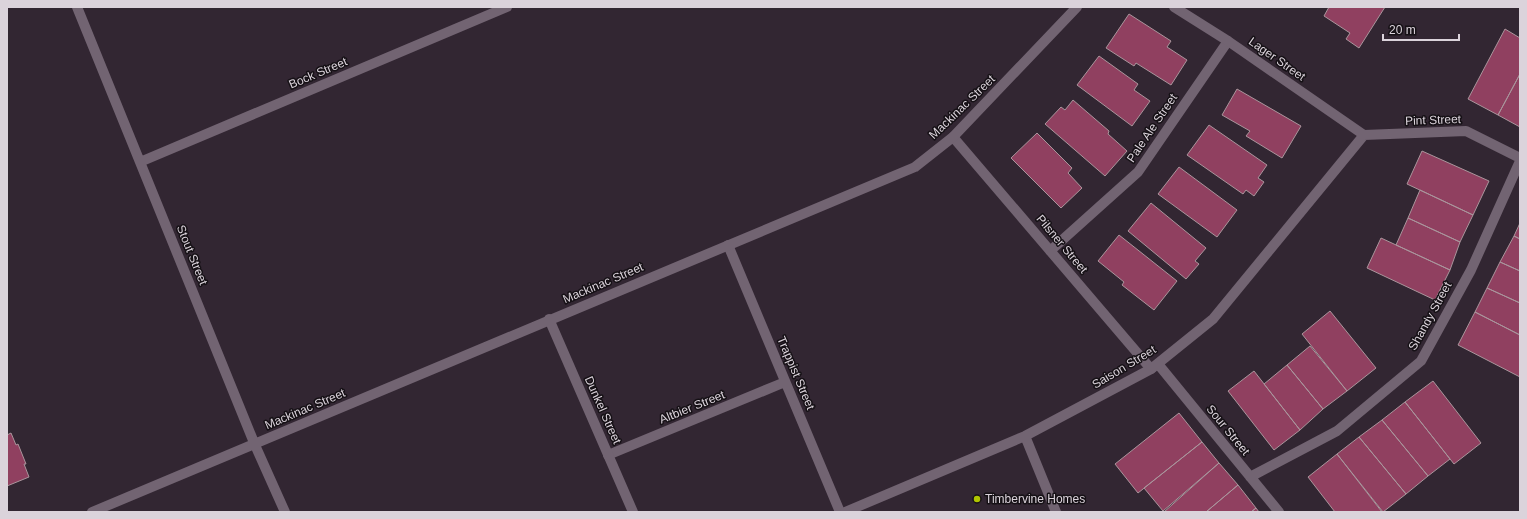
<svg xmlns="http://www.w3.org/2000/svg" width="1527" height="519" font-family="Helvetica,sans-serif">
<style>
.building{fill:#904060;stroke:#aa959c}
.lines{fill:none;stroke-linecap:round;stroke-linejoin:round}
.lane{stroke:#726472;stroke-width:10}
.street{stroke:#726472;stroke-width:10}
.poi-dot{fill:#b0c500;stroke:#161116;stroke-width:1.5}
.labels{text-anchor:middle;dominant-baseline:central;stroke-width:3;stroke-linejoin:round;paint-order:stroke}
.street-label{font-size:12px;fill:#dbd3db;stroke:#161116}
.poi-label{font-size:12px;fill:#dbd3db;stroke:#161116;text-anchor:start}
</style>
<rect width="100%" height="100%" fill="#322632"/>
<!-- building -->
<path class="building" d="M1329,7h56l-26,41 -13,-9 4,-6 -26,-17z
M1129,14l42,27 -4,6 20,13 -16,25 -35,-22 -2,3 -28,-18z
M1505,29l15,9v36l-22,41 -30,-16z
M1099,56l39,28 -4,6 16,11 -18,25 -55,-41z
M1520,74v53l-22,-12z
M1237,89l64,37 -19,32 -36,-22 4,-5 -28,-16z
M1073,100l36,31 -1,3 19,17 -22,25 -60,-52 16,-17 4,3z
M1209,125l58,40 -9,13 6,4 -10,14 -8,-6 -3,4 -56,-39z
M1037,133l35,35 -4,5 14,15 -21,20 -50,-50z
M1422,151l67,30 -16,34 -66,-31z
M1179,167l58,43 -20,27 -59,-43z
M1420,190l53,25 -13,27 -52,-24z
M1151,203l55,45 -11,13 4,3 -13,15 -58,-48z
M1408,218l52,24 -10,28 -54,-25z
M1520,223v16l-6,-3z
M1119,235l58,46 -23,29 -32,-25 2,-3 -26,-21z
M1514,236l6,3v32l-20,-9z
M1381,238l69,32 -15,30 -68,-32z
M1500,262l20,9v32l-33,-15z
M1487,288l33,15v32l-45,-23z
M1330,311l46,57 -29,23 -45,-57z
M1475,312l45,23v42l-62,-32z
M1310,346l37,45 -24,18 -36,-44z
M1287,365l36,44 -23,21 -36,-46z
M1254,371l46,59 -26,20 -46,-59z
M1433,381l48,62 -27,21 -49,-62z
M1405,402l45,57 -22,17 -46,-56z
M1179,413l23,29 -64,51 -23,-29z
M1382,420l46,56 -22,18 -47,-57z
M11,433l5,12 2,-1 8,20h-2l5,13 -22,9v-51z
M1359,437l47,57 -23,18 -46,-58z
M1202,442l17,21 -56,48 -19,-23z
M1337,454l45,58h-47l-27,-35z
M1219,463l19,22 -32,27h-42z
M1238,485l18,23 -5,4h-45z
M1256,508l3,4h-8z"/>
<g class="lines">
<!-- lane -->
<path class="lane" d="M953,137l198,232
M728,245l112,267
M1050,251l88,-79 90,-131
M608,455l177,-73"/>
<!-- street -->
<path class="street" d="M77,7l178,438 30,67
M1174,7l54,34 136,94
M1364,135l102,-4 54,27
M140,162l367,-155
M549,319l84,193
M1158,364l121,148
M1025,436l31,76
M1250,477l87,-46 84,-70 50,-91 49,-109
M92,512l823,-345 38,-30 124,-130
M845,512l180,-76 126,-67 62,-50 151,-184"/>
</g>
<!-- markers -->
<circle class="poi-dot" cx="977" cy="499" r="4"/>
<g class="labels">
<!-- street labels -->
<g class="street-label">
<text transform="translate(1277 59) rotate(35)">Lager Street</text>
<text transform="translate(318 73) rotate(-23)">Bock Street</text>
<text transform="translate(962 107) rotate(-44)">Mackinac Street</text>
<text transform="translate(1433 120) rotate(-2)">Pint Street</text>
<text transform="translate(1152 128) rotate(-56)">Pale Ale Street</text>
<text transform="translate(1062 244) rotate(50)">Pilsner Street</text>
<text transform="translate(192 255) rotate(68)">Stout Street</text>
<text transform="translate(603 283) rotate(-23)">Mackinac Street</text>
<text transform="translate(1430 316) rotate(-61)">Shandy Street</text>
<text transform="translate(1124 367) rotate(-31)">Saison Street</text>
<text transform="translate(796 373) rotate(67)">Trappist Street</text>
<text transform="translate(692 407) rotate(-22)">Altbier Street</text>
<text transform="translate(305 409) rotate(-23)">Mackinac Street</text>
<text transform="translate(603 410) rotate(66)">Dunkel Street</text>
<text transform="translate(1228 430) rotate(51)">Sour Street</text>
</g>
<!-- poi labels -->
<g class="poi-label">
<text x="985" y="499">Timbervine Homes</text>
</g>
</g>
<!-- border -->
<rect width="1527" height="519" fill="none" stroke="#dbd3db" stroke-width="16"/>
<!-- scale -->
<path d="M1383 34v6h76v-6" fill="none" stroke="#dbd3db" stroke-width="2"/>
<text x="1389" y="34" font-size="12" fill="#dbd3db" stroke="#161116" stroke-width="3" paint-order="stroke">20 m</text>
</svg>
